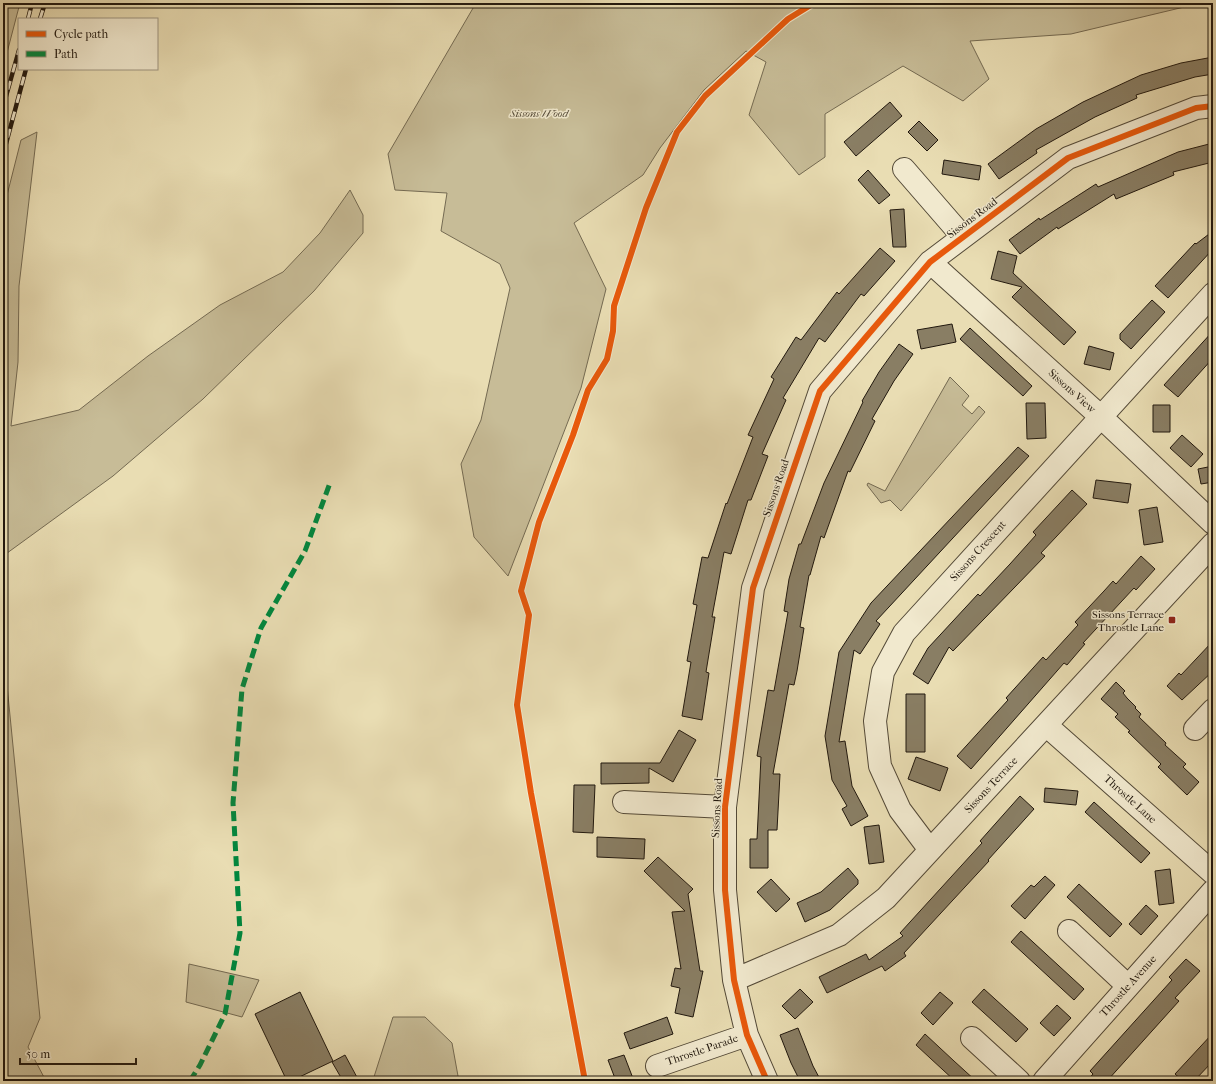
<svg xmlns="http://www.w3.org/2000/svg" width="1216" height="1084" font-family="'IM FELL French Canon',serif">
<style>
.green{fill:#c7bc97;stroke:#746a52}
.building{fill:#897e64;stroke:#21180e}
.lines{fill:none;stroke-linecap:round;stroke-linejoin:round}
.minor-casing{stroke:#534937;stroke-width:24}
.minor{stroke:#f1e9ce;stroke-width:22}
.rail-casing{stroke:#21180e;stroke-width:4.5}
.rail{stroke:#f1e9ce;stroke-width:3;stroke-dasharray:9;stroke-linecap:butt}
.quiet{stroke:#00873e;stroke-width:5;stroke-dasharray:10 5;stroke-linecap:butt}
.cycleway-casing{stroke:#f1e9ce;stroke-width:8}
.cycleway{stroke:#e8590c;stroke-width:6}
.poi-dot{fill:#8f2418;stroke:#f1e9ce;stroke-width:1.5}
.labels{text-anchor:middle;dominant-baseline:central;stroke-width:3;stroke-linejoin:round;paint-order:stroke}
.park-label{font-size:11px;font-style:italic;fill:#534937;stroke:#f1e9ce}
.street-label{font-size:11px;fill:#21180e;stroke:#f1e9ce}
.poi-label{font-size:11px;fill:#21180e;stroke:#f1e9ce;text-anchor:end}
</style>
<rect width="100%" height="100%" fill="#e9ddb3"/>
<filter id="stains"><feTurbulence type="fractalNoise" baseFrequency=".005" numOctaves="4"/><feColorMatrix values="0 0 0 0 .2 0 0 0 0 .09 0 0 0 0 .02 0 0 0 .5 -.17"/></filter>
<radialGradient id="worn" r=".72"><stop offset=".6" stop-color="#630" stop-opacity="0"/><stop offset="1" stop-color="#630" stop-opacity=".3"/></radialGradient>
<!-- green -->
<path class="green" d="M3,3h17l-17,65z
M476,3h725l-130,31 -101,7 19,38 -26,22 -60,-35 -78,48v43l-26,18 -50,-60 17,-53 -20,-11 -42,39 -44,58 -17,27 -69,48 32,66 -25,99 -73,188 -34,-39 -13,-73 20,-44 29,-132 -10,-24 -59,-33 6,-38 -52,-3 -7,-36z
M37,132l-18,154 -1,76 -7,64 68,-16 69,-54 72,-51 63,-33 37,-39 30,-43 13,25v18l-49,58 -111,108 -90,77 -110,80v-345l18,-71z
M950,377l19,19 -7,9 10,9 7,-8 6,6 -84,99 -11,-11 -9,3 -14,-18 1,-2 17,8z
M3,645l37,373 -12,29 18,34h-43z
M189,964l70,16 -17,37 -56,-15z
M393,1017h32l27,26 6,33 -1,5 -84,-1z"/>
<!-- building -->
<path class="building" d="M1213,57v17l-18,3 -59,18 1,3 -42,19 -59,33 1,3 -38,26 -11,-15 48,-35 47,-27 58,-27 40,-12z
M890,102l12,14 -46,40 -12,-14z
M919,121l19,19 -11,11 -19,-19z
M1213,143v19l-40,10 1,3 -58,24 -2,-5 -56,35 -1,-2 -37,27 -11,-14 30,-22 1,2 56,-36 2,3 80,-35z
M944,160l37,6 -2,14 -37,-6z
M868,170l22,25 -11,9 -21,-24z
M904,209l2,38h-13l-3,-37z
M1213,231v18l-45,49 -13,-12 40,-43 1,1z
M880,248l15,13 -31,35 -3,-2 -36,48 -6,-4 -36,60 3,2 -24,54 6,2 -17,44h-3l-17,54 -7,-2 -12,65h3l-9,55 3,1 -7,47 -20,-4 9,-54 -4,-1 10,-56 -4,-1 9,-47 6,1 18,-55 1,1 26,-67 -5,-2 26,-56 -3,-2 25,-40 5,3 36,-48 2,2z
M998,251l19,5 -4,17 63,59 -12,13 -52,-48 10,-10 -31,-8z
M1152,300l13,12 -34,37 -11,-10v-5z
M952,324l4,18 -35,7 -4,-19z
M970,328l62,58 -9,10 -63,-57z
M1213,331v27l-35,39 -14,-12z
M899,344l14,10 -19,27 -22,38 3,2 -25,51 -2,-1 -24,67 -3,-2 -11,39h-1l-9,52 4,1 -7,43 -3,14 -5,-1 -16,90h7l-3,56h-9v38h-18v-29h7l4,-82 -4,-1 11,-66 6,1 14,-79 -4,-1 5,-32 10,-35h2l23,-61 39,-81 -1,-1 17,-29z
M1089,346l25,7 -4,17 -26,-6z
M1026,403h19l1,35 -19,1z
M1153,405h17v27h-17z
M1182,435l21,19 -12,13 -21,-19z
M1018,447l11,9 -153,165 4,3 -20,30 -6,-4 -15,92 6,-1 7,45 16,30 -17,10 -9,-17 5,-3 -15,-26 -7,-44 14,-84 32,-49z
M1213,466v16l-12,2 -3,-15z
M1096,480l35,4 -3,19 -35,-5z
M1072,490l15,14 -46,49 4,3 -92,95 -4,-4 -21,37 -15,-10 15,-26 50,-54 2,2 30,-32 26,-29 -3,-3z
M1157,507l6,35 -19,3 -5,-35z
M1141,556l14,13 -19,21 -2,-2 -51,55 2,1 -18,21 -3,-2 -93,106 -14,-13 51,-56 -2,-2 37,-41 3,3 32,-35 -3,-3 29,-31 9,-10 3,3z
M1213,641v30l-31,29 -15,-14 12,-13 2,2z
M1116,682l9,9 -2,2 4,5 9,9 -1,1 6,6 -2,3 27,26 -1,2 21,19 -3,3 16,15 -12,13 -29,-28 3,-3 -33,-32 2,-1 -15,-14 3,-3 -17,-15z
M906,694h19v58h-19z
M679,730l17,10 -23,42 -24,-14v15l-48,1v-21h59z
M916,757l32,11 -8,23 -32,-12z
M574,785h21l-2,48 -20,-1z
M1045,788l33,3 -2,14 -32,-3z
M1020,796l14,13 -46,51 1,1 -85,92 2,3 -21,15 -3,-5 -55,27 -8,-16 47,-23 3,6 34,-24 -3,-3 82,-90 -2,-2z
M1094,802l56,51 -9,10 -56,-51z
M879,825l5,37 -15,2 -5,-37z
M597,837l48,2 -1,20 -47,-2z
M658,857l35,32 -5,5 12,77h3l-10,46 -18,-4 5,-25 -9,-2 4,-18 6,1 -9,-57 13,-1 -41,-40z
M848,868l10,12v4l-28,26 -25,12 -8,-19 24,-11z
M1170,869l4,34 -15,2 -4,-34z
M1045,876l10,9 -30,34 -14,-13 20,-21 3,2z
M771,879l19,20 -14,13 -19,-20z
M1079,884l43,40 -12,13 -43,-40z
M1146,905l12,11 -17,19 -12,-11z
M1021,931l63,58 -10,11 -63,-58z
M1186,959l14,12 -25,27 4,3 -72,80h-20l6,-7 -3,-3 82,-91 -3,-3z
M800,989l13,13 -18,17 -13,-13z
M984,989l44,40 -12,13 -44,-40z
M300,992l33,69 -42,20h-4l-32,-67z
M940,992l13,11 -20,22 -12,-12z
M1057,1005l14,13 -17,18 -14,-13z
M667,1017l6,17 -43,15 -6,-16z
M798,1028l15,38 8,15h-21l-9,-18 -11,-28z
M1213,1033v28l-19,20h-11l-8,-7z
M925,1034l29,27 22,20h-21l-25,-23 -14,-13z
M345,1055l14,26h-16l-11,-19z
M624,1055l10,26h-18l-8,-21z"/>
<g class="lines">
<!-- minor casing -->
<g class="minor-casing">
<path id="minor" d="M904,169l59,68
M930,262l170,154 113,107
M1047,726l166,147
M1195,729l18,-19
M624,802l101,5
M930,850l-30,-40 -20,-44 -5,-45 8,-49 21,-39 309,-339
M1069,931l59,55
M734,980l105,-45 47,-37 327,-354
M972,1038l47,43
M657,1066l90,-31
M767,1081l-20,-46 -13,-55 -9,-90v-83l28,-219 67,-197 110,-129 138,-104 128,-50 17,-2
M1044,1081l169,-190"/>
</g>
<!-- minor -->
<use href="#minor" class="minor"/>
<!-- rail casing -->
<g class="rail-casing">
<path id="rail" d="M28,19l4,-16
M40,19l5,-16
M3,107l16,-57
M3,155l23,-86"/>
</g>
<!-- rail -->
<use href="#rail" class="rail"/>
<!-- quiet -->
<path class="quiet" d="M190,1081l10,-16 25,-51 15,-81 -7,-130 9,-114 19,-61 44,-77 25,-68"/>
<!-- cycleway casing -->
<g class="cycleway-casing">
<path id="cycleway" d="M585,1081l-54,-288 -14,-88 12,-90 -8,-24 18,-69 34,-87 15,-45 19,-31 6,-28 1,-25 32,-98 31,-76 28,-36 83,-77 26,-16
M767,1081l-20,-46 -13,-55 -9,-90v-83l28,-219 67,-197 110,-129 138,-104 128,-50 17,-2"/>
</g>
<!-- cycleway -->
<use href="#cycleway" class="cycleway"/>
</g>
<!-- markers -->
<rect class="poi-dot" x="1168" y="616" width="8" height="8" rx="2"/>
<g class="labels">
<!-- park labels -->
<g class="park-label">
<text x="539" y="113">Sissons Wood</text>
</g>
<!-- street labels -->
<g class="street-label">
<text transform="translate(972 218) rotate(-37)">Sissons Road</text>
<text transform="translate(1072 391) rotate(42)">Sissons View</text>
<text transform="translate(776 488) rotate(-71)">Sissons Road</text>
<text transform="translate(978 551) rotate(-48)">Sissons Crescent</text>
<text transform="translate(991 785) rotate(-47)">Sissons Terrace</text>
<text transform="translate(1130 799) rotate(42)">Throstle Lane</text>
<text transform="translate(717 808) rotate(-87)">Sissons Road</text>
<text transform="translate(1128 986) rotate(-48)">Throstle Avenue</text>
<text transform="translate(702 1050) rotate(-19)">Throstle Parade</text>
</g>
<!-- poi labels -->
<g class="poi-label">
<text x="1164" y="614">Sissons Terrace<tspan x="1164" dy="13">Throstle Lane</tspan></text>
</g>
</g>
<!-- margin -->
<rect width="1216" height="1084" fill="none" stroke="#e9ddb3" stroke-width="16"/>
<rect x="4" y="4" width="1208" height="1076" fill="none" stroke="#21180e" stroke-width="2"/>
<rect x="8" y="8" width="1200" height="1068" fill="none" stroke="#21180e"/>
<!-- legend -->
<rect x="18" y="18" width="140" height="52" fill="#f1e9ce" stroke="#9e9581"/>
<rect x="26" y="31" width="20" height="6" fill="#e8590c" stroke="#9e9581"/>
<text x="54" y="38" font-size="12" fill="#21180e">Cycle path</text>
<rect x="26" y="51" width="20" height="6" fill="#00873e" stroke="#9e9581"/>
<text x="54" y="58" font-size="12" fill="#21180e">Path</text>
<!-- scale -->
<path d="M20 1058v6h116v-6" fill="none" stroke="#21180e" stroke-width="2"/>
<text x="26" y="1058" font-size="12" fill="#21180e" stroke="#f1e9ce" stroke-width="3" paint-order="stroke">50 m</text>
<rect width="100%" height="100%" filter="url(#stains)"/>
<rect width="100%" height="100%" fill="url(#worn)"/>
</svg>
